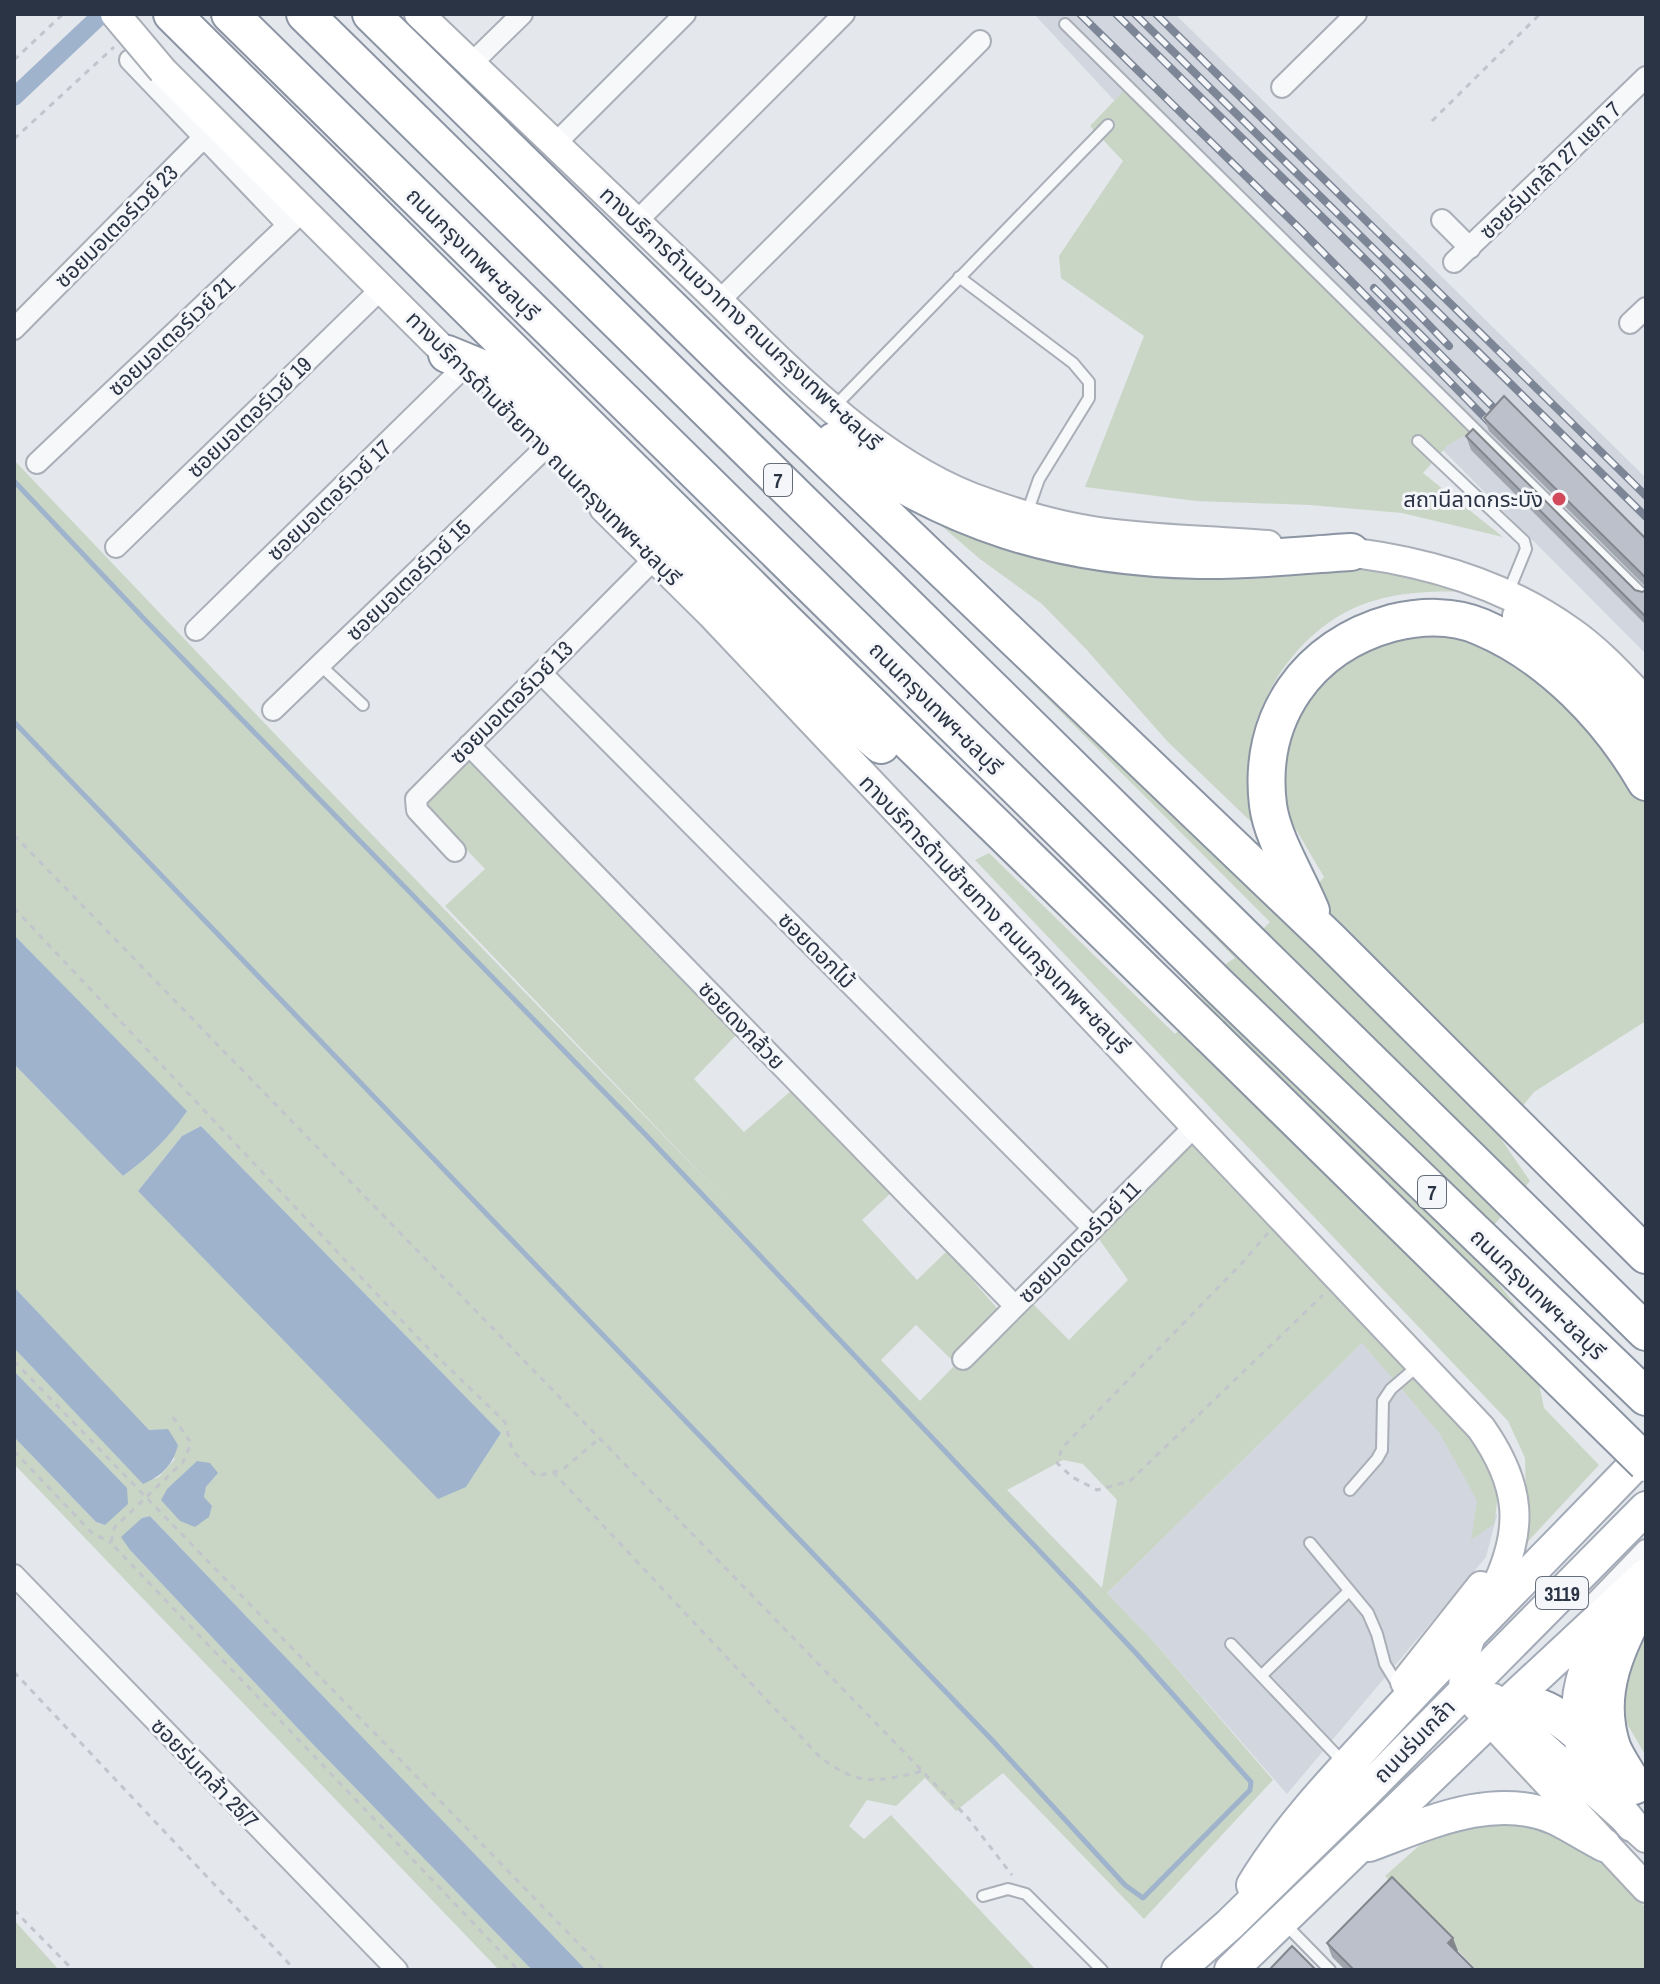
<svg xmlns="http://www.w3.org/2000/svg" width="1660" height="1984" font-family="'Archivo Narrow','Noto Sans Thai',sans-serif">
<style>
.built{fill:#d2d6de}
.green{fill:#c9d6c5;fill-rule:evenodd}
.water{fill:#9fb4cc}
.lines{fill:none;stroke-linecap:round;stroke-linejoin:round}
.stream{stroke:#9fb4cc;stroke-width:5}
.canal{stroke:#9fb4cc;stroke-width:18}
.service-casing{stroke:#a9aeb7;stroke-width:14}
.minor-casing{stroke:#a9aeb7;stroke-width:24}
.secondary-casing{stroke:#a9aeb7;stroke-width:32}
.primary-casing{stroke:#a3abb8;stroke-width:36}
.motorway-casing{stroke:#8b94a3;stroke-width:40}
.path{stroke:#c2c5cb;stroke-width:3;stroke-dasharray:6 6;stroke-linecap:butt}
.service{stroke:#f7f8fa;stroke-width:10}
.minor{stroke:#f7f8fa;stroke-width:20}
.secondary{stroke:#fff;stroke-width:28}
.primary{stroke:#fff;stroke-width:32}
.motorway{stroke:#fff;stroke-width:36}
.rail-casing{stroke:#7d8696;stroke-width:8}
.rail{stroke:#f4f6f9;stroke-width:5;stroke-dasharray:15;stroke-linecap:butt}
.secondary-bridge-casing{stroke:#a9aeb7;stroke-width:32;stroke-linecap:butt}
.motorway-bridge-casing{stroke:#8b94a3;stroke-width:40;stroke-linecap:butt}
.secondary-bridge{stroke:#fff;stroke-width:28}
.motorway-bridge{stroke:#fff;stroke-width:36}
.wall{fill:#a1a5ae}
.shaded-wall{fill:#83868d}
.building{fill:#bbc0ca;stroke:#83868d;stroke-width:2}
.poi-dot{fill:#d1495b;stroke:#f4f6f9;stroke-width:3}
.labels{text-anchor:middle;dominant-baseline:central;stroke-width:6;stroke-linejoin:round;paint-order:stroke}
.shield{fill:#f4f6f9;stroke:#676e7b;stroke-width:2}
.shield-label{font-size:20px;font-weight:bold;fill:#2b3445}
.street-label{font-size:22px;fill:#2b3445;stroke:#f4f6f9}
.poi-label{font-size:22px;fill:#2b3445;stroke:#f4f6f9;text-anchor:end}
</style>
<rect width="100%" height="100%" fill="#e4e7ec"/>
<!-- built -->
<path class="built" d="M1034,14h141l471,464v176l-263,-264z
M1362,1343l78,91 57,81 -11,42 -199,237 -133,-152 -47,-49z"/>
<!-- green -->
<path class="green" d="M1133,81l346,345 -32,20 -24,27 80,64 -101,-24 -92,-8 -114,-4 -111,-14 59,-151 -83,-58 -2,-22 64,-95 -33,-35z
M14,460l279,293 431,445 -279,-292 40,-37 -62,-65 46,-48 269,277 -44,46 50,53 48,-42 101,101 -31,29 55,60 30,-29 56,64 20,-21 46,46 59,-60 -41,-58 106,-89 276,292 30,63 -5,36 -23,16 6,-40 -37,-66 -78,-91 -255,250 47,49 119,138 -129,139 -141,-146 -47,38 -31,-33 -29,28 -29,-6 -18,26 15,13 27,-24 145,155h-450l-436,-454 -8,2 -12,32 174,185 228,235h-33l-485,-506v-27l82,85 9,3 21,-37 -112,-117v-23l129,135 16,-6 16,-18 -161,-172v-223l109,112c26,-19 46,-38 63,-64l-172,-177zM201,1126l300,307 -35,54 -328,-296 44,-55zM916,1325l40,39 -36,37 -39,-41zM1063,1460l20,4 34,36 -15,88 -95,-98zM218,1473l-12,14 -2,10 -43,4z
M907,496l449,63 120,33c-38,-1 -79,-1 -115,13 -54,21 -103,82 -107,140 -1,22 13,72 17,96l-104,-100 -81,-92 -44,-45 -62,-45z
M1421,623l98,31 127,138v229l-112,71 -35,44 31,45 -57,70 52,66 19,91 55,57 -80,86 7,-44 -1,-49 -17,-37 -533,-561 14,-7 186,181 32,-30 -182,-189 176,165 34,-22 -328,-331 335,323 28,-28 -282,-283 7,-8 295,287 34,-41 -30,-51 -17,-42v-28l43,-86z
M1646,1614v142l-23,-39 -5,-46z
M1510,1819l74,25 62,64v62h-169l-92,-94 54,-48z
M14,1920l45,50h-45z"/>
<!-- water -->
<path class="water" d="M14,935l173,176c-18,27 -38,46 -64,65l-109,-112z
M201,1126l300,307 -35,54 -28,12 -300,-308 44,-55z
M14,1287l135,143 19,-1 10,16c-5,20 -16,31 -35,39l-129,-136z
M14,1371l113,117 1,16 -23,21 -9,-3 -82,-85z
M197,1461l13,2 8,10 -12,14 -2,10 8,9 -3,11 -14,10 -15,-6 -19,-21 6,-11z
M150,1516l436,454h-54l-228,-235 -174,-185 -9,-13 21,-19z"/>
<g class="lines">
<!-- stream -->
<path class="stream" d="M14,481l133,141 496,510 492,520 116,130 -1,8 -107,108 -18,-13 -133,-145 -978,-1018"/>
<!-- canal -->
<path class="canal" d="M14,97l88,-83"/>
<!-- service casing -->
<g class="service-casing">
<path id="service" d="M1065,24l581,574
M959,277l114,86 16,19v16l-50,81 -13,37
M835,406l273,-281
M1418,441l106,100 2,8 -18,44
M320,665l43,40
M1350,1490l27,-31 5,-9 1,-49 8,-12 28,-24
M1310,1543l58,70 9,21 8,30 14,23
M1231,1644l112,118
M1262,1675l87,-84
M983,1896l25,-7 18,5 76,76
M1284,1923l46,47"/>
</g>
<!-- minor casing -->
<g class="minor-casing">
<path id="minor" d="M130,60l158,165
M471,64l51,-50
M1282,87l74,-73
M555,144l130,-130
M1442,220l28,28
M636,222l208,-208
M1454,262l192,-185
M719,301l261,-260
M1630,323l16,-15
M14,329l203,-205
M37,463l268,-254
M116,547l266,-259
M196,630l266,-261
M541,673l552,555
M273,710l271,-261
M469,745l546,561
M455,851l-38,-41 -1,-11 239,-241
M963,1359l233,-234
M14,1575l383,395
M1596,1602l50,-52"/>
</g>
<!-- secondary casing -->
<g class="secondary-casing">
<path id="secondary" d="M419,14c91,88 183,175 275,263 83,80 169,177 277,220 40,15 81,28 122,34 58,9 117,9 175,14
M163,71l297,296
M604,508l107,106 770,814c40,57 44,101 13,163 -11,20 -24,41 -28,63 -3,12 -2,25 -3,38l183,196
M1329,550c85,8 171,31 241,81 29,20 52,46 76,71
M1517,616l97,81 32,35
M1405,1682l76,-96
M1493,1698l9,11 144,129"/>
</g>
<!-- primary casing -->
<g class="primary-casing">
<path id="primary" d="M1613,1619c-9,16 -21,32 -27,49 -23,71 4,103 46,157
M1369,1845c57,-21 125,-54 186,-27 16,8 32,18 49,27
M1253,1885c37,-61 87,-112 135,-164 84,-91 172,-178 258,-268
M1178,1970l51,-45 135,-132 282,-285
M1231,1970l257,-248 158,-147"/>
</g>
<!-- motorway casing -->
<g class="motorway-casing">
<path id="motorway" d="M172,14l612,606 426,415
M230,14l989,972 427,411
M305,14l1341,1318
M371,14l364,357 594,568 317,316
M447,354l39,16 354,340 41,35
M834,441c115,82 224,116 365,119 50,1 102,-5 152,-8
M1311,911c-13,-32 -39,-73 -43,-106 -11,-88 40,-159 124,-182 29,-7 62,-8 89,4 69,29 128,91 165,155
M1502,1709c8,-2 18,-5 26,-4 31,2 70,47 92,68
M1634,1786c-7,-13 -17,-26 -22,-39 -19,-58 8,-105 34,-155"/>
</g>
<!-- path -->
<path class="path" d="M14,60l49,-46
M1432,121l108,-107
M14,139l100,-92
M14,835l954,983 44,57
M14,908l407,433 84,81 7,28 24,26 26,-6 38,-32
M1268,1233l-26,30 -180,185 -5,15 15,14 25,13 33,-9 193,-186
M14,1361l590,609
M173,1417l18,26 -8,19 -69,66 -3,15 407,427
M14,1451l77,81 20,11
M553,1472l267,285c39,30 57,25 103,14
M14,1672l281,298
M14,1910l59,60"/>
<!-- service -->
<use href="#service" class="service"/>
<!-- minor -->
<use href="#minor" class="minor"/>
<!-- secondary -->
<use href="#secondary" class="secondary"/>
<!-- primary -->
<use href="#primary" class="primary"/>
<!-- motorway -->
<use href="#motorway" class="motorway"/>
<!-- rail casing -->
<g class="rail-casing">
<path id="rail" d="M1080,14l220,215 200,204
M1116,14l265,261 68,71
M1135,14l511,503
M1156,14l490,482
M1374,288l136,136"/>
</g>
<!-- rail -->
<use href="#rail" class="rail"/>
<!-- secondary-bridge casing -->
<g class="secondary-bridge-casing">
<path id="secondary-bridge" d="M115,14l48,57"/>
</g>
<!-- motorway-bridge casing -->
<g class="motorway-bridge-casing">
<path id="motorway-bridge" d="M1210,1035l436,428"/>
</g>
<!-- secondary-bridge -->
<use href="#secondary-bridge" class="secondary-bridge"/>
<!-- motorway-bridge -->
<use href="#motorway-bridge" class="motorway-bridge"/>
</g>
<!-- wall -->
<path class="wall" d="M1484,418l162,121v48l-157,-156z
M1466,436l169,154 7,2 4,-2v35l-175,-175z
M1453,1938l4,14 18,18h-130l-13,-13 -5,-14z"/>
<!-- shaded-wall -->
<path class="shaded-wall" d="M1453,1938l5,13 -5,5 -5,-13z"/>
<!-- building -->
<path class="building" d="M1504,396l142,143v39l-162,-160z
M1473,429l162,161 7,2 4,-2v27l-180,-181z
M1392,1877l61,61 -5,5 27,27h-121l-27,-27z
M1292,1946l24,24h-47z"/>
<!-- markers -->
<circle class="poi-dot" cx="1559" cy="499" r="8"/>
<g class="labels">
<!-- shield labels -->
<g class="shield">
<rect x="764" y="464" width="28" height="32" rx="6"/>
<rect x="1418" y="1176" width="28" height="32" rx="6"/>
<rect x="1536" y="1577" width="52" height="32" rx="6"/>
</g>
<g class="shield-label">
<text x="778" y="480">7</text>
<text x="1432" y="1192">7</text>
<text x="1562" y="1593">3119</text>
</g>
<!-- street labels -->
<g class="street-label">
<text transform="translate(1550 170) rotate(-44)">ซอยร่มเกล้า 27 แยก 7</text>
<text transform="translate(116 226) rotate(-45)">ซอยมอเตอร์เวย์ 23</text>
<text transform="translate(473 254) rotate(45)">ถนนกรุงเทพฯ-ชลบุรี</text>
<text transform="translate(741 318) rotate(43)">ทางบริการด้านขวาทาง ถนนกรุงเทพฯ-ชลบุรี</text>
<text transform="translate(171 336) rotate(-43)">ซอยมอเตอร์เวย์ 21</text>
<text transform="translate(249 417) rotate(-44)">ซอยมอเตอร์เวย์ 19</text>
<text transform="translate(544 448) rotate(45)">ทางบริการด้านซ้ายทาง ถนนกรุงเทพฯ-ชลบุรี</text>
<text transform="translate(329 500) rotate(-44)">ซอยมอเตอร์เวย์ 17</text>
<text transform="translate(408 580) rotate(-44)">ซอยมอเตอร์เวย์ 15</text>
<text transform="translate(511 702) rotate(-45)">ซอยมอเตอร์เวย์ 13</text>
<text transform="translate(936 708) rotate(45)">ถนนกรุงเทพฯ-ชลบุรี</text>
<text transform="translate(995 914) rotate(46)">ทางบริการด้านซ้ายทาง ถนนกรุงเทพฯ-ชลบุรี</text>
<text transform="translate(817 950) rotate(45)">ซอยดอกไม้</text>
<text transform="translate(742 1025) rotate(46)">ซอยดงกล้วย</text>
<text transform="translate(1079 1242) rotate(-45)">ซอยมอเตอร์เวย์ 11</text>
<text transform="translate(1538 1294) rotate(44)">ถนนกรุงเทพฯ-ชลบุรี</text>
<text transform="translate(1414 1741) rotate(-46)">ถนนร่มเกล้า</text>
<text transform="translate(205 1773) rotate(46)">ซอยร่มเกล้า 25/7</text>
</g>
<!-- poi labels -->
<g class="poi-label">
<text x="1543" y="499">สถานีลาดกระบัง</text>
</g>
</g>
<!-- border -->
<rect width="1660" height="1984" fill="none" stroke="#2b3445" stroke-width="32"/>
</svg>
